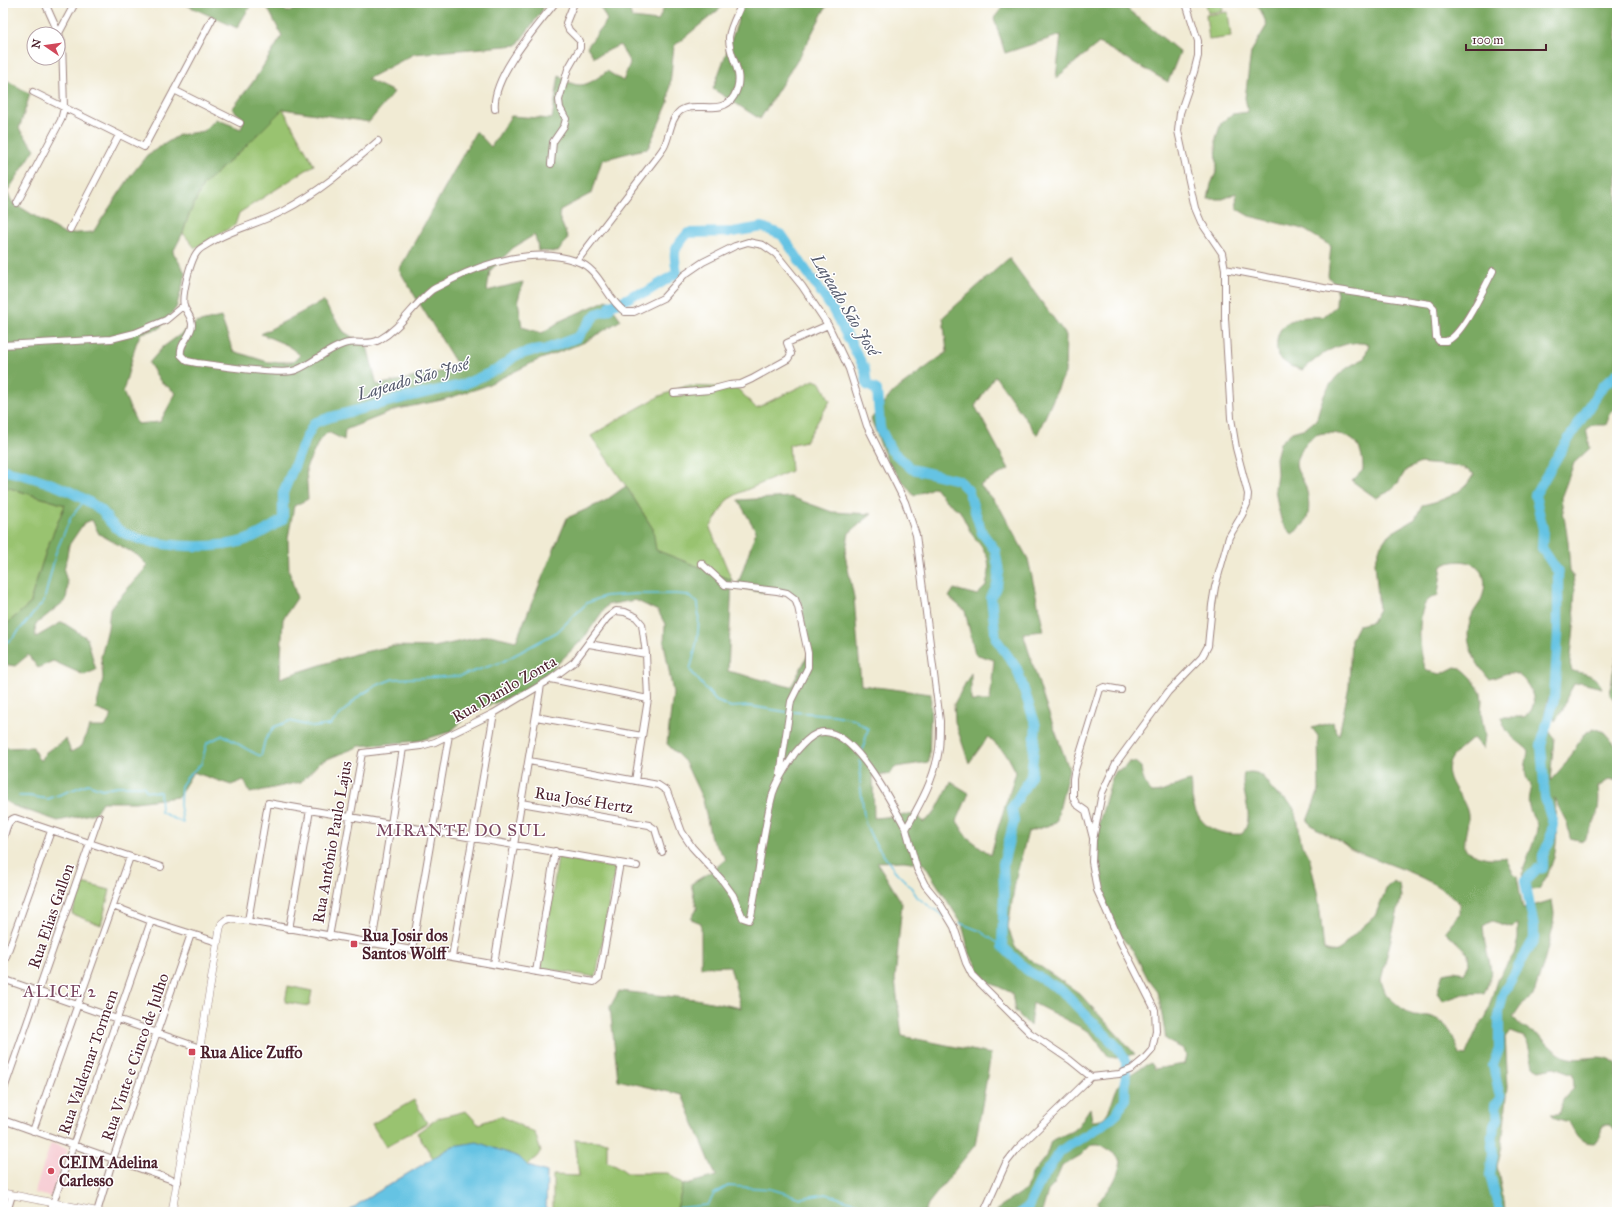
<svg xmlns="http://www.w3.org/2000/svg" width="1620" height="1215" font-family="'IM FELL Great Primer',serif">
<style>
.built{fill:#f7cfd5}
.green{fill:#99c36f;stroke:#72714d}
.forest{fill:#7aa962;stroke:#626446}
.water{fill:#65c3e3;stroke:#587187}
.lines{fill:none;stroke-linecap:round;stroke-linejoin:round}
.stream{stroke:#65c3e3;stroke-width:1.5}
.river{stroke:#65c3e3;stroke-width:10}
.minor-casing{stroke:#9e8580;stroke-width:8}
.tertiary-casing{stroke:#9e8580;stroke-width:8}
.minor{stroke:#fff;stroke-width:6}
.tertiary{stroke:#fff;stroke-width:7}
.poi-dot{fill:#d1495b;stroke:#fff;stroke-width:1.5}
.labels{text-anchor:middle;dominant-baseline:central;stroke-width:3;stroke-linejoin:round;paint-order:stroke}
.street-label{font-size:16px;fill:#4a1f2b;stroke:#fff}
.poi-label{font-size:16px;font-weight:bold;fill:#4a1f2b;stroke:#fff;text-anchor:start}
.water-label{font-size:17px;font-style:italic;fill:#53586b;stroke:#fff}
.neighbourhood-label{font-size:17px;letter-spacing:1px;fill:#7a4760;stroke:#fff}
</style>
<rect width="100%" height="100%" fill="#fff"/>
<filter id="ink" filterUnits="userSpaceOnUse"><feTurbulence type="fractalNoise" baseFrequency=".025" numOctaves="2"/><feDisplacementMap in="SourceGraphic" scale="8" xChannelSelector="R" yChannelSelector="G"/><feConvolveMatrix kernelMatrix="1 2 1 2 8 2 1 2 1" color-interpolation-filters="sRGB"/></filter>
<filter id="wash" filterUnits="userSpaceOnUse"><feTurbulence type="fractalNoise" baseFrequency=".012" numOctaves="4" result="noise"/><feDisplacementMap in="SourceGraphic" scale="16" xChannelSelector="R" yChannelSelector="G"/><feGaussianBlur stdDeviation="0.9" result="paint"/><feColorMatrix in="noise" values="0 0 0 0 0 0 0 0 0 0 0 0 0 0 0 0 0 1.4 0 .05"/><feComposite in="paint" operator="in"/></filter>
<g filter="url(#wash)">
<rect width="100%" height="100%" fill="#f1ebd4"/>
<!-- built -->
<path class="built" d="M51,1143l17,6 -17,48 -17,-4z"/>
<!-- green -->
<path class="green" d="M1222,3l1,8 -15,2 -2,-9z
M1228,12l3,25 -22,3 -3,-25z
M283,109l31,56 -75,48 -4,12 -40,23 -12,-15 5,-16 15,-32 42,-38z
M814,380l7,3 9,18 -24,40 -17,4 2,26 -52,22 -12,7 -17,28 22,52 -77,-30 -2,-21 -27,-43 -35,-50 31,-19 38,-21 26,-10 51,2 19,20z
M3,486l62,19 -18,43 -15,47 -1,8 -21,18 -7,7z
M558,857l57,11 -19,109 -55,-9z
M82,883l28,7 -9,35 -29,-11z
M288,986l24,5 -3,15 -24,-4z
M414,1100l13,23 -41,24 -14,-23z
M466,1111l12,13 23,-8 34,17 6,19 -13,14 -9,-9 -66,-11 -20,12 -16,-25 21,-15z
M575,1139l32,3v20l9,3 11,8h41l15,12 -7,27h-123v-37l26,1z"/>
<!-- forest -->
<path class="forest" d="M182,3h47l8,3 15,-3 -15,25z
M265,3h13l9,9 14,-4 8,-5h235l-2,8 -25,34 -103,9 -47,25 27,13 -25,30 -86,-13 -38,38 -42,38 -15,32 -5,16 -10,19 13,22 -10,34 -17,21 -18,4 -5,11 -13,48 14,32 23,-2 16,-29 -16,-12 -11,-18 14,-16 33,-24 25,-6 12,34 35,11h25l7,-7 -13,-10 -26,-11 62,-33 21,31 23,14 10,39 82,-17 -60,-98 77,-139 15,16 20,-31 41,3 7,-44c20,17 29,10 48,-4l16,10 7,-18 -10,-18 -26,12 -7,-10 20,-27 -9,-17h30l4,15 26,3 8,-18h61l-53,43 -6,57 -20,45 -46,12 -10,33 -32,17 -1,7 9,21 -10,14 -20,-1 -1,-9 -3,-7 -21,13 -23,23 -3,20 36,-9 -5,18 4,27 20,6 20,-13 45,-20 14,20 -36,22 -49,19 -53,26 -41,13 -44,9 -53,21 -1,10 -16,-8 -9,9 -13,27 2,31 -14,7 -6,32 1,33 8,27 -14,21 -3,59 75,-24 37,-8 42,1 56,-12 26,6 51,-123 38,-17 21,-15 27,43 3,21 76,30 -4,91 63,16 18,-34 -8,-53 -18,-7 -23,-1 -23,-5 19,-56 -18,-31 53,-3 41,15 40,2 -23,19 -4,22 9,42 7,88 70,9 -2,68 -33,5 -7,7 -16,2 1,42 43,-4 6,8 11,-8 17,-32 18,11 -12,28 10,16 24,18 6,-24 19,-59 -9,-17 -19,-18 -19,26 -14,-41 -1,-18 17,-31v28h19l4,-41 -19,-6 -10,-43 -16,-14 5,-8 23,6 9,-9 3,-14 -1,-13 -7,-13 -10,-13 -11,-22 -14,-10 -11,-14 -21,9 -27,-35 -16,-42 22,-27 54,-40 -4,-35 66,-59 57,77 -1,38 -28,62 -42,-59 -20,30 34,63 -29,16 20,23 28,51 16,72 -21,2 22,70 24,66 -13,54 -28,9 -12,45 -8,50 7,20 10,9 54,37 56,61 -19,4 -7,-1 -19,-25 -57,-29 -3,23 -15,-15 -3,-18 -28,-13 -15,-28 -7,-28 -38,-60 -20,-3 -27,1 25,41 -7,77 7,56 89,18 -16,91 -47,59 -3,8h-249l7,-27 33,-9 -34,-81 -64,-15 -8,-73 9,-16 77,8 45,9 -11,-42 -29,1v-44l-10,-4 6,-10 -6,-25 21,-13 14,-12 -15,-20 -8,-39 -18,-38 -18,-18 6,-51 -9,-50 1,-19 -7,-13 -23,-11 -28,5 -23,33 -39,38 -20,15 -52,21 -23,20 -32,9 -58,5 -40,16 -19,20 -51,11 -6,-13 -13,5 -38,-13 -15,25 -43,5h-33l-7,11 -37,8 -44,-15 -11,-6v-52l30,-1 4,10 4,4 5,-9 20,-13 5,13 11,-6 7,-19h16l7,-12 -16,-6 7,-31 -2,-21 7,-29 2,-20 38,-42 -11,-11 -38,-21 -7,-14 -8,3 -15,22 -5,26 4,14 -2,15 -31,25 1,12 26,-15 25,16 9,32 -12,5 -31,-14 -15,7 -10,-13 -13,11 -12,-2v-36l7,-7 21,-18 1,-8 15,-47 18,-43 -62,-19v-408l27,16 -11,35 16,20 -28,43 5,10 52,32 29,-2 39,-58 15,-19 32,-20 25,-4 12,-12 25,10 3,-10 -12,-10 23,-30 27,-43z
M741,3h87l-26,49 -42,67 -47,-30 24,-65z
M1006,3h114l60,49 -12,30 -69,-39 -43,35 5,-43 -56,18 -11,-35z
M1256,3h361v404l-6,5 -5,13h-14l-6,4 4,19 -16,15 -13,35 7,43 2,29 3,6 2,15 -1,14 1,14 -5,45 2,7c14,3 23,3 30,17l-21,-5 -7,1 -7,13 -4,13 -8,11c-3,-8 -3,-13 -1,-22h-6c-4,19 -6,22 6,39l-4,43 17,-19 17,-28 10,-6 10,4 13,15v34l-7,-2 -12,8c3,21 -2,37 -15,54l-13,-3 -3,-15 -13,-25c3,37 7,58 -15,91l-7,1 -10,-10c1,-18 12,-33 15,-51 1,-9 -7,-14 -8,-23 -2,-7 1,-14 2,-21 -10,-11 -4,-22 -3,-35 -14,-13 -21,-13 -27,-33h23c4,-3 8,-6 9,-12 3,-9 -8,-28 -17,-31 -9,-4 -18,4 -27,5 -10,-12 -21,-28 -21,-45 0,-6 2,-15 5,-21 2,-4 6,-8 8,-13 6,-14 6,-30 -10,-37 -10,-3 -21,-2 -29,3l-4,29c-5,2 -10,4 -13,9 -8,14 -6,53 2,67l14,3 14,-7 6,1 6,5 5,5 9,15 1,7 -1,13 4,22 -2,14 -10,-11c-23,19 -34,27 -15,55 4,6 9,14 10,22 1,11 -5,22 -3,34 6,4 21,10 28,9 5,0 8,-1 13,0l6,13 5,5 6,33 29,-9 2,13 -1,14 -11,42 -9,27 -12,9 -8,12c4,4 7,9 11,11 5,3 10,4 14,7 11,8 18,21 32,23 18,3 31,-7 47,6v67l-8,-6h-6c-1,8 -2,13 -9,18 -16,0 -18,-9 -25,-21l-14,-4 -5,-4h8l5,-14 11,-13 -1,-13 -19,-7 -14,3 -7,-4 -5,-22 -4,-7 -13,-5 -6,5 3,49 -6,60 -5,20 5,27 3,7 1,12h-407l-1,-2v-9c12,-10 20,-24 23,-40 -5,-7 -14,-12 -22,-17h-7l-11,11 -19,11 -8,19 -6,6 -6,21h-46l5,-6 26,-17 5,-15 14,-18 5,-15 21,-10 6,-5 12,-18 2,13c22,1 18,-28 30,-40 6,-6 21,-15 29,-18l4,6 29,-5 2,-8 -2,-7 -13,-6 -5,-4 -8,-47 -10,-13 -14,-27 -15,-18 -18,-43 -4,-53 2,-15 13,-45 4,-7 8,-3 5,-6h6l6,5c1,10 4,19 11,26 15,0 24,-10 39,-12 1,6 1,11 1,16 4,28 24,39 50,37 15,-20 -3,-40 2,-61 21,-5 21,12 34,22 6,5 13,6 16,14 5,11 5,26 8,37 9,8 8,17 11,28 7,25 8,50 11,76l6,2 7,-1 6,-4 4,-6 13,-12 15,-13 12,-29 6,-6 6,3 2,14 -20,82c1,4 3,10 5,14 3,4 23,21 27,22 5,1 10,-1 15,0 20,4 26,22 32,39l7,1 1,-7 10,-22 8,-10 11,-37 17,-26 4,-15v-15l-7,3 -19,-6 -9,5c1,7 1,15 3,22 5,20 8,26 -2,45l-21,1 -20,7 -6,-8 6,-20 11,-2 10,2 5,-9 -1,-11 -23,-22 14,-17v-11c-25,-26 -75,-40 -109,-54 -12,-12 -30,-15 -43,-28l12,-31 -1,-54 -6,-8 20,-6 7,13 10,-49 2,-47 7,-14 14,-3 7,-13 -4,-47 5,-15 8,-12 27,-16 7,-14c15,-3 31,-8 42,-18 4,-3 7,-9 10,-13l-12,-7 -42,-4 -14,7 -8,13 -10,9 -12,6 -24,-17 11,-11c0,-9 -1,-21 -8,-28 -10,-9 -30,-12 -41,-6 -6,4 -11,10 -14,16 -9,16 0,20 5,33 4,11 7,32 -3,41 -3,3 -6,5 -10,8l-10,-11 -4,-16 -3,-18 2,-15 -1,-16 4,-15 12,-11 14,-4 11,-9c6,-31 19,-48 47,-60l5,-15c-27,-5 -46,8 -66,26l-13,-4 -12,-9c-7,-35 15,-42 45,-40l13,-11 1,-18 -9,-12 3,-30 -28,-17 -54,-13 -12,-7 -1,-16 -13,6h-15l3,-15 6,-14 -1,-32 5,-15 11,-9 16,-2 -3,-14 6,-46 16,-27 -6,-14z
M1617,657v46l-7,-8 3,-22z"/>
<!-- water -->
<path class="water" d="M477,1142l42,15 9,9 19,6 -1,40h-198l13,-10 92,-56z"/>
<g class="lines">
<!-- stream -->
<path class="stream" d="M3,643l8,-3 33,-39 12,-49 15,-35 14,-17
M794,712l40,3 20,4 14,10 -6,23
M860,761v21l5,41 9,19 21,29 15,15 8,12 27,19
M19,796h10l19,3 40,-15 14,5 15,-3h26l4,5 13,1 1,20 22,11 -3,-18 1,-19 7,-10 13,-12 6,-21 16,-8c13,7 24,16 38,21l4,-16 9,-13 16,-6 23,6 17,-2 28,-28 17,-11 18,-7 67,-3 42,-14 55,-30 30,-29 18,-7 32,-2h40l10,1 11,8c2,27 -1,42 -8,67l26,31 15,6 18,-1 38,6
M960,923l20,8 22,15
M679,1208l29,-3 6,-11 14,-8 43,3 30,9 25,-4 60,18
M656,1212l13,-2"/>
<!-- river -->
<path class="river" d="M3,470c34,7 69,19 98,40 4,3 5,8 9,12 4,4 10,9 14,11 29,14 80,16 111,10 17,-3 34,-14 48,-24v-26l22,-53 9,-17 17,-6 64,-17 70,-16 35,-16 15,-12 20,-6h9l34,-13 18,-23 13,-4 2,-5 16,-6 8,-5 10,-1 32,-20c-4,-23 -4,-23 11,-40l45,-1 29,-5 20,8 51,75 32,59 2,16 10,5 3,38 11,22 21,19 46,11 10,10 14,43 13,17 4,22 -2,13 -6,13 5,41 21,30 19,57 -5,50 -19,32 2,13 -11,43 1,29 -2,53 26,25 33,19 57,58 8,14 -1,37 -8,14 -14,12 -43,26 -20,31 -12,25 -7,5
M1500,1212l-10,-37 3,-22 -1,-8 2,-20 4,-6 -1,-8 -2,-6 6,-8 -2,-4 -6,-28 6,-16v-37l4,-18 31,-55v-12l-9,-46 12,-12 6,-2v-12l7,-15 3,-16 -8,-26 -4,-53 13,-46 4,-67v-60l-16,-24 1,-19 -8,-34 24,-41 43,-67 15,-14"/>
</g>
</g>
<g filter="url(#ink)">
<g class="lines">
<!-- minor casing -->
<g class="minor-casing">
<path id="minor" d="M59,33l16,-30
M174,90l66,33
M33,92l111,55 68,-128
M495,109c-4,-31 41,-82 60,-106
M378,141c-30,26 -60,52 -95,70 -24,13 -52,18 -75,33 -3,2 -8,4 -10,7 -7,7 -17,45 -14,55 2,6 8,11 8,19 -1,12 -13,18 -11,30l6,6 10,2c19,2 85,13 99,7 17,-7 30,-20 48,-26 11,-4 25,2 35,-4 22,-12 34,-35 53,-50 6,-4 13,-6 19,-10 35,-18 86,-33 125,-19 25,8 29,37 49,51h9l29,-14 21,-23 19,-13 32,-16 13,-4 15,3 13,9 26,32 26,39 21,44 18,57 38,76 11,33 24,186c0,9 0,19 -1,28 -4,29 -19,55 -33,80l11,40 8,16 14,17 15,25 12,36 6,12 58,58 40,27 21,17 28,-3 13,-5 12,-10 8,-9 4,-19 -1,-21 -34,-67 -24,-53 -5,-28 1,-22 9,-47 14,-30 52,-71 34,-35 6,-11 4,-41 3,-18 14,-50 13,-22 5,-11 1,-10 -12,-46 -5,-30 -6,-100v-49l-3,-16 -21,-31 -6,-14 -17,-77 2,-18 14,-41 4,-16v-15l-12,-38
M551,164l2,-22 11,-16 2,-7 -6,-11 -1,-8 9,-31 12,-21v-7l-11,-11 -3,-7 8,-20
M17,203l44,-83 3,-12 -2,-67 -17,-38
M70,229l49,-94
M577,261l76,-99c4,-5 8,-10 11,-15 6,-11 6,-28 16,-36 15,-11 42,6 54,-15 13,-24 -6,-37 -5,-59 1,-10 9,-24 13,-34
M1225,269l99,19 106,16 4,4 2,29 3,4c1,0 6,0 7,0 16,-4 39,-55 47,-70
M3,345l108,-6 24,-6 31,-13 18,-15
M674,393l36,-3 19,-5 12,-1 11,-5 36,-20 3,-5 -4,-11 41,-18
M701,563l24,22 52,6 10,2 8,6 3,8 10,46v14l-17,34 -11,74
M589,644l57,10
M551,679l97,20
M536,717l106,19
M529,761l129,24 9,6 15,41 10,15 30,33 11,15 10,23 6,2 2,-4c8,-40 11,-83 22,-123 5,-15 14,-27 22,-40 6,-7 13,-16 23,-20 34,-11 75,73 88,96
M521,803l128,22 6,4 7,23
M1093,838l-7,-27 -10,-7 -3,-7v-18l1,-6 26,-84 4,-2 17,3
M3,839c3,-8 4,-19 12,-21l146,49
M113,906l38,15 66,21
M226,920l4,-1 18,2 346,61 5,-4 21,-115
M248,921l20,-118 369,63
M289,929l21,-119
M329,937l33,-184 59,-7 14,-4 59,-29 57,-34 23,-17 33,-44 9,-7 9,1 11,5 6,7 4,30 2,45 -13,82
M372,944l31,-196
M412,950l37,-215
M452,957l42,-244
M494,964l47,-279
M3,965l48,-134
M536,972l19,-121
M3,979l197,69
M3,1092l96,-275
M3,1120l175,62
M33,1131l97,-274
M7,1212l5,-17
M50,1212l101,-291
M97,1212l16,-53 78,-225
M984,1212l22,-49 11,-14 74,-72"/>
</g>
<!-- tertiary casing -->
<g class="tertiary-casing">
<path id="tertiary" d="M3,1193l97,19
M172,1212l48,-284 2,-5 4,-3"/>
</g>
<!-- minor -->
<use href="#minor" class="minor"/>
<!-- tertiary -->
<use href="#tertiary" class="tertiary"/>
</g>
</g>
<!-- markers -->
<g class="poi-dot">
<rect x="350" y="940" width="8" height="8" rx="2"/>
<rect x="188" y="1048" width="8" height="8" rx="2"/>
<circle cx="51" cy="1171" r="4"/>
</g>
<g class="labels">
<!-- street labels -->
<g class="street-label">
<text transform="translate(504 689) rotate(-30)">Rua Danilo Zonta</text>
<text transform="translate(584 800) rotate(9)">Rua José Hertz</text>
<text transform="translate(332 842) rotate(-80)">Rua Antônio Paulo Lajus</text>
<text transform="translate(51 916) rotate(-71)">Rua Elias Gallon</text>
<text transform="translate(135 1057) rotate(-71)">Rua Vinte e Cinco de Julho</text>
<text transform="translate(88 1062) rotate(-71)">Rua Valdemar Tormem</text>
</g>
<!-- poi labels -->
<g class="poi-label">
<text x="362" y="935">Rua Josir dos<tspan x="362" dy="18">Santos Wolff</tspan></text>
<text x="200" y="1052">Rua Alice Zuffo</text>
<text x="59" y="1162">CEIM Adelina<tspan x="59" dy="18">Carlesso</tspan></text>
</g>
<!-- water labels -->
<g class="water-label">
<text transform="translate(845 305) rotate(59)">Lajeado São José</text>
<text transform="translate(413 379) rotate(-16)">Lajeado São José</text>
</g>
<!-- neighbourhood labels -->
<g class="neighbourhood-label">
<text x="461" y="830">MIRANTE DO SUL</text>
<text x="60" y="991">ALICE 2</text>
</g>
</g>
<!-- margin -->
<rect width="1620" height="1215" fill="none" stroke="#fff" stroke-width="16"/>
<!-- north arrow -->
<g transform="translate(46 46) rotate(283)"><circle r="19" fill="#ffffff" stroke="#b7a5aa"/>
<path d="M0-3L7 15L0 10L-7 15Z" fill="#d1495b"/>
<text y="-6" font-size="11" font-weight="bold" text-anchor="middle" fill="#4a1f2b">N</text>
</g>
<!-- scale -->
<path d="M1466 44v6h80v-6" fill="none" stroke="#4a1f2b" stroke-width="2"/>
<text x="1472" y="44" font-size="12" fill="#4a1f2b" stroke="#ffffff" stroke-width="3" paint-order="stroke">100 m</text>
</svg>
